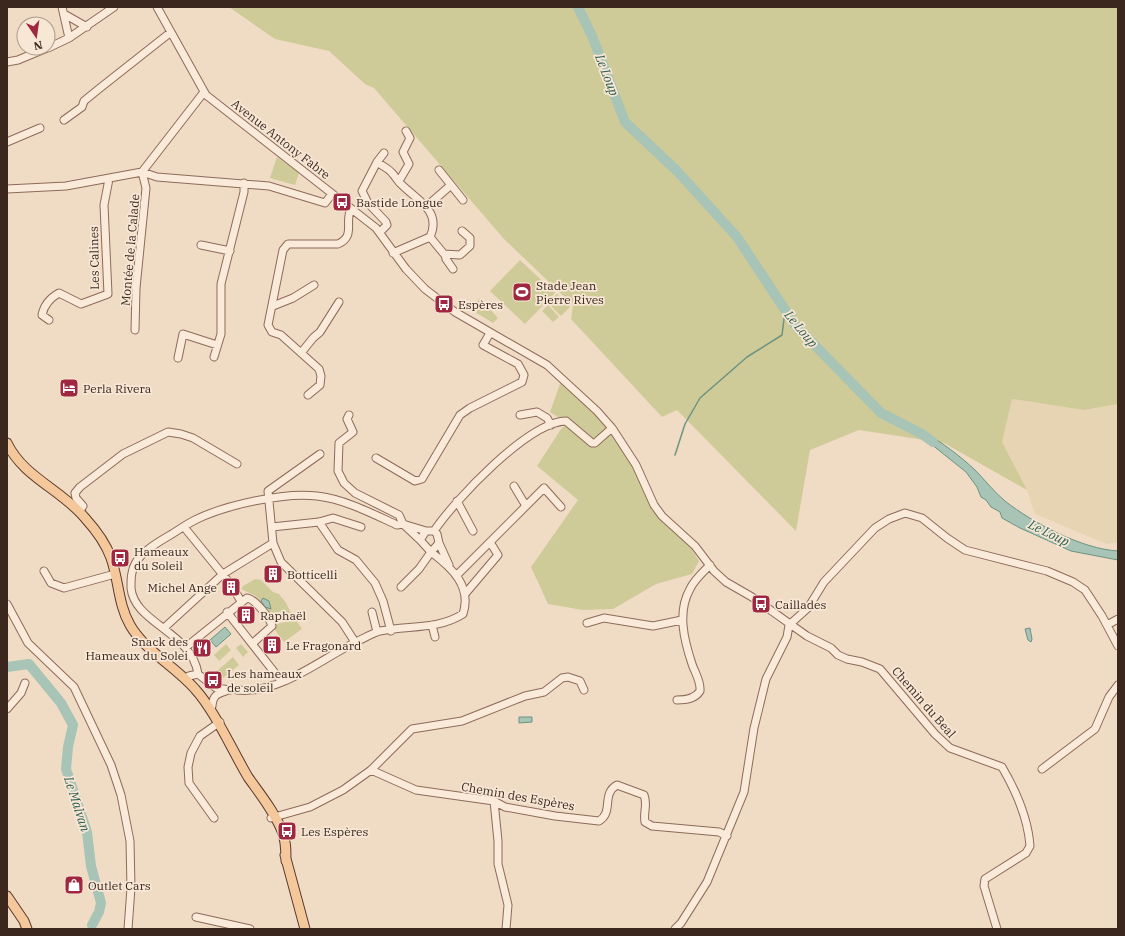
<svg xmlns="http://www.w3.org/2000/svg" width="1125" height="936" font-family="'IBM Plex Serif',serif">
<style>
.farmland{fill:#e7d4b2}
.green{fill:#cfcb98}
.water{fill:#a7c4b6;stroke:#6d9382}
.lines{fill:none;stroke-linecap:round;stroke-linejoin:round}
.stream{stroke:#6d9382;stroke-width:1.5}
.river{stroke:#a7c4b6;stroke-width:10}
.minor-casing{stroke:#8d6b5a;stroke-width:9}
.major-casing{stroke:#5a3a2e;stroke-width:11}
.minor{stroke:#faead9;stroke-width:7}
.major{stroke:#f5c89c;stroke-width:9}
.labels{text-anchor:middle;dominant-baseline:central;stroke-width:3.5;stroke-linejoin:round;paint-order:stroke}
.street-label{font-size:12px;fill:#3c271f;stroke:#f7e7d5}
.poi-label{font-size:12px;fill:#3c271f;stroke:#f7e7d5;text-anchor:start}
.water-label{font-size:13px;font-style:italic;fill:#2d5c50;stroke:#f7e7d5}
</style>
<rect width="100%" height="100%" fill="#f0dbc5"/>
<!-- farmland -->
<path class="farmland" d="M1012,399l72,11 34,-6v138l-11,2 -72,-30 -8,-24 -25,-48z"/>
<!-- green -->
<path class="green" d="M229,7h889v397l-34,6 -72,-11 -10,43 25,48 -83,-47 -85,-13 -49,20 -14,81 -119,-121 -15,7 -91,-98 2,-14 -69,-66 -130,-151 -9,-4 -36,-33 -54,-12z
M277,157l22,16 -4,12 -25,-7z
M520,260l35,33 -30,31 -35,-33z
M557,294l13,13 -9,9 -13,-13z
M480,298l18,20 -5,5 -23,-14z
M548,305l11,12 -6,5 -11,-11z
M561,381l44,40 37,49 20,50 27,25 10,16 -7,13 -36,10 -43,25 -30,1 -35,-6 -17,-37 47,-67 -41,-34 24,-37 6,-6 -17,-11z
M255,579l6,1 12,12 6,2 7,9 7,14 -19,1 -18,-22 -15,-7 2,-3z
M296,620l6,9 -18,13 -10,-13 1,-5z
M226,644l5,6 -12,11 -5,-6z
M241,644l7,8 -5,5 -7,-9z
M233,657l6,8 -16,13 -6,-7z"/>
<!-- water -->
<path class="water" d="M923,432c19,10 37,24 52,38 10,10 19,22 30,31 28,22 77,48 113,50v9l-47,-9 -51,-23 -18,-10 -2,-6 -9,-5 -5,-7 -5,-3 -4,-10 -11,-15 -45,-36z
M263,598l6,3 2,8 -6,-2 -4,-6z
M225,627l6,7 -15,13 -6,-7z
M1030,628l2,11 -1,3 -3,-2 -3,-11z
M519,717h13v5l-13,1z"/>
<g class="lines">
<!-- stream -->
<path class="stream" d="M675,455l10,-31 15,-26 47,-41 35,-22 3,-24
M88,929l4,-4"/>
<!-- river -->
<path class="river" d="M578,7l14,29 33,86 52,49 60,66 58,88 86,88 41,21 11,8
M7,667l22,-3 32,39 12,22 -5,22 -2,22 21,63 4,34 10,37 -2,9 -7,13"/>
<!-- minor casing -->
<g class="minor-casing">
<path id="minor" d="M62,7l7,31
M157,7l49,88 170,133 30,41 19,20 30,23 92,53 50,46 15,17 24,37 18,40 8,11 33,30 19,25 12,11 26,15 55,39 24,12 7,7 9,4 15,3 18,7 55,65 15,14 52,19c14,24 26,51 28,79l-4,7 -41,26 -1,7 13,43
M64,14l23,13
M48,48l21,-10 45,-31
M7,62l11,-2 29,-12
M64,120l18,-13 2,-6 16,-13 71,-56
M7,142l33,-14
M377,162l7,-9
M142,172l15,5 112,9 56,17 7,-9
M399,181l10,-17 -6,-12 7,-14 -4,-7
M451,185l12,15
M7,189l59,-3 76,-14 62,-80
M427,206l24,-21 -12,-15
M380,232l7,-7 -1,-3 -18,-19 -6,-12 15,-29c5,4 11,6 15,11 4,4 6,9 10,12 15,15 40,26 28,52l-37,16
M430,237l14,17 16,1 10,-9v-8l-8,-7
M201,245l29,6
M445,254l1,5 7,10
M273,306l20,-8 21,-13
M49,320l-7,-5c2,-10 8,-17 17,-22l22,11 27,-10 -4,-89 5,-26
M135,330l1,-42 10,-100 -4,-16
M301,353l12,-15 7,-6 19,-30
M214,357l7,-23v-50l23,-92v-9
M178,358l5,-24 34,11
M308,395l12,-10 1,-9 -2,-7 -38,-34 -9,-3 -4,-7 15,-75 5,-6h50c18,-8 6,-22 13,-35
M349,415l-2,4 6,13 -14,11 -1,28 6,12 11,10 44,22 4,9 17,16
M520,415l17,-3 10,6 4,7
M376,458l39,23 7,-2 38,-64 10,-7 52,-26 2,-7 -6,-11 -35,-19 7,-12
M514,486l12,20
M457,501l16,30
M79,512l4,-6 -7,-8 -1,-5 5,-6 43,-33 45,-22 13,2 12,4 44,26
M319,522l19,28 18,10 19,23 8,18 8,30
M184,527l44,54
M272,527l47,-5 14,-4 28,9
M426,531h8l3,3 2,9 -8,9 -11,-12z
M434,531c21,-31 94,-109 132,-110l26,22h3l17,-15
M273,543l-5,-52 52,-37
M439,543l10,22
M44,571l7,12 13,5 51,-14
M457,575l87,-87 17,19
M234,590l7,11
M465,594l33,-39 -8,-13
M7,604l21,39 46,44 37,78 10,30 9,46 1,47 -3,41
M227,612l55,70
M372,612l5,20
M587,623l17,-5 49,8 29,-6
M432,625l3,12
M789,625l19,-17 16,-26 51,-54 14,-9 16,-6 17,5 25,20 18,12 82,21 26,11 12,8 17,26 16,30
M1107,625l11,-6
M164,628l59,-54 50,-31 8,19 61,60 13,20
M186,647l61,-49c8,1 23,20 25,28l-19,17
M198,674c-6,-42 -64,-51 -67,-86 0,-9 0,-18 5,-26 8,-12 24,-21 36,-28 8,-5 15,-10 23,-14 30,-15 89,-28 122,-24 27,3 54,17 80,29l6,-1 23,7
M189,676l9,-2 18,14 14,2
M237,690c43,5 86,-33 123,-50 6,-3 13,-7 20,-9 28,-6 58,-1 83,-17 9,-28 -11,-46 -32,-62l-12,17 -18,18
M677,700c9,0 18,-1 23,-9 1,-10 -5,-18 -8,-27 -8,-24 -15,-52 -2,-75 4,-9 13,-17 20,-24
M212,706c1,-11 5,-12 14,-15
M7,709l14,-16 4,-10
M1042,769l53,-40 14,-32 9,-12
M371,770l45,20 78,11 11,6 50,9 44,5c15,-9 2,-27 18,-36l27,10c4,10 -1,17 1,27l7,4 67,6 8,4
M494,801l4,40v23l10,41 -2,24
M214,818l-25,-35 -1,-16 3,-14 9,-17 20,-14
M271,818l39,-11 33,-17 28,-20 41,-41 50,-8 63,-25 19,-4 18,-14 6,-1 12,4 4,9
M196,917l54,12
M675,929l6,-6 26,-41 37,-90 10,-64 12,-49 21,-42 2,-12"/>
</g>
<!-- major casing -->
<g class="major-casing">
<path id="major" d="M7,443c16,34 55,47 78,75 10,11 21,26 26,40 8,23 7,46 19,67 14,25 46,42 65,64 20,22 37,61 53,88 12,17 26,34 34,54 4,9 4,19 4,30
M285,855l20,74
M7,896l17,25 3,8"/>
</g>
<!-- minor -->
<use href="#minor" class="minor"/>
<!-- major -->
<use href="#major" class="major"/>
</g>
<!-- icons -->
<defs>
<g id="bus-square" transform="scale(1)"><rect x="-9" y="-9" width="18" height="18" rx="4" fill="#9f273f" stroke="#f7e7d5"/><path d="M-5-6H5V4H4V6H2V4H-2V6H-4V4H-5ZM-3.5-4V0h7V-4ZM-3.5 1.2v1.5H-2V1.2ZM2 1.2v1.5H3.5V1.2Z" fill="#fff"/></g>
<g id="stadium-square" transform="scale(1)"><rect x="-9" y="-9" width="18" height="18" rx="4" fill="#9f273f" stroke="#f7e7d5"/><path d="M0-5a6.5 5 0 1 0 0 10a6.5 5 0 1 0 0-10ZM-3.5-1.8h7v3.6h-7Z" fill="#fff"/></g>
<g id="hotel-square" transform="scale(1)"><rect x="-9" y="-9" width="18" height="18" rx="4" fill="#9f273f" stroke="#f7e7d5"/><path d="M-6-4.5h1.5V1H6V5H4.5V3h-9V5H-6ZM-4 0a1.8 1.8 0 1 1 3.6 0ZM.5 0V-2.5h3Q6-2.5 6 0Z" fill="#fff"/></g>
<g id="building-square" transform="scale(1)"><rect x="-9" y="-9" width="18" height="18" rx="4" fill="#9f273f" stroke="#f7e7d5"/><path d="M-4-6H4V6H1V3H-1V6H-4ZM-2.5-4.3h1.7v1.8h-1.7ZM.8-4.3h1.7v1.8H.8ZM-2.5-1h1.7V.8h-1.7ZM.8-1h1.7V.8H.8Z" fill="#fff"/></g>
<g id="restaurant-square" transform="scale(1)"><rect x="-9" y="-9" width="18" height="18" rx="4" fill="#9f273f" stroke="#f7e7d5"/><path d="M-5-6h1v4h1v-4h1v4h1v-4h1v5L-1.5 .5V6h-2V.5L-5-1ZM5-6V6H3V1.5H1.5Q1.5-4 5-6Z" fill="#fff"/></g>
<g id="shop-square" transform="scale(1)"><rect x="-9" y="-9" width="18" height="18" rx="4" fill="#9f273f" stroke="#f7e7d5"/><path d="M-5-2.5h2.3a2.7 3.5 0 0 1 5.4 0H5L5.5 6h-11ZM-1.5-2.5h3a1.5 2.3 0 0 0-3 0Z" fill="#fff"/></g>
</defs>
<g fill-rule="evenodd">
<use href="#bus-square" x="342" y="202"/>
<use href="#stadium-square" x="522" y="292"/>
<use href="#bus-square" x="444" y="304"/>
<use href="#hotel-square" x="69" y="388"/>
<use href="#bus-square" x="120" y="558"/>
<use href="#building-square" x="273" y="574"/>
<use href="#building-square" x="231" y="587"/>
<use href="#bus-square" x="761" y="604"/>
<use href="#building-square" x="246" y="615"/>
<use href="#building-square" x="272" y="645"/>
<use href="#restaurant-square" x="202" y="648"/>
<use href="#bus-square" x="213" y="680"/>
<use href="#bus-square" x="287" y="831"/>
<use href="#shop-square" x="74" y="885"/>
</g>
<g class="labels">
<!-- street labels -->
<g class="street-label">
<text transform="translate(281 139) rotate(38)">Avenue Antony Fabre</text>
<text transform="translate(130 250) rotate(-85)">Montée de la Calade</text>
<text transform="translate(94 258) rotate(-91)">Les Calines</text>
<text transform="translate(924 702) rotate(49)">Chemin du Beal</text>
<text transform="translate(518 796) rotate(10)">Chemin des Espères</text>
</g>
<!-- poi labels -->
<g class="poi-label">
<text x="356" y="202">Bastide Longue</text>
<text x="536" y="285">Stade Jean<tspan x="536" dy="14">Pierre Rives</tspan></text>
<text x="458" y="304">Espères</text>
<text x="83" y="388">Perla Rivera</text>
<text x="134" y="551">Hameaux<tspan x="134" dy="14">du Soleil</tspan></text>
<text x="287" y="574">Botticelli</text>
<text x="217" y="587" text-anchor="end">Michel Ange</text>
<text x="775" y="604">Caillades</text>
<text x="260" y="615">Raphaël</text>
<text x="188" y="641" text-anchor="end">Snack des<tspan x="188" dy="14">Hameaux du Solei</tspan></text>
<text x="286" y="645">Le Fragonard</text>
<text x="227" y="673">Les hameaux<tspan x="227" dy="14">de soleil</tspan></text>
<text x="301" y="831">Les Espères</text>
<text x="88" y="885">Outlet Cars</text>
</g>
<!-- water labels -->
<g class="water-label">
<text transform="translate(607 75) rotate(69)">Le Loup</text>
<text transform="translate(801 329) rotate(50)">Le Loup</text>
<text transform="translate(1049 533) rotate(26)">Le Loup</text>
<text transform="translate(77 804) rotate(72)">Le Malvan</text>
</g>
</g>
<!-- border -->
<rect width="1125" height="936" fill="none" stroke="#3c271f" stroke-width="16"/>
<!-- north arrow -->
<g transform="translate(36 36) rotate(167)"><circle r="19" fill="#f7e7d5" stroke="#ac9a8c"/>
<path d="M0-3L7 15L0 10L-7 15Z" fill="#9f273f"/>
<text y="-6" font-size="11" font-weight="bold" text-anchor="middle" fill="#3c271f">N</text>
</g>
</svg>
